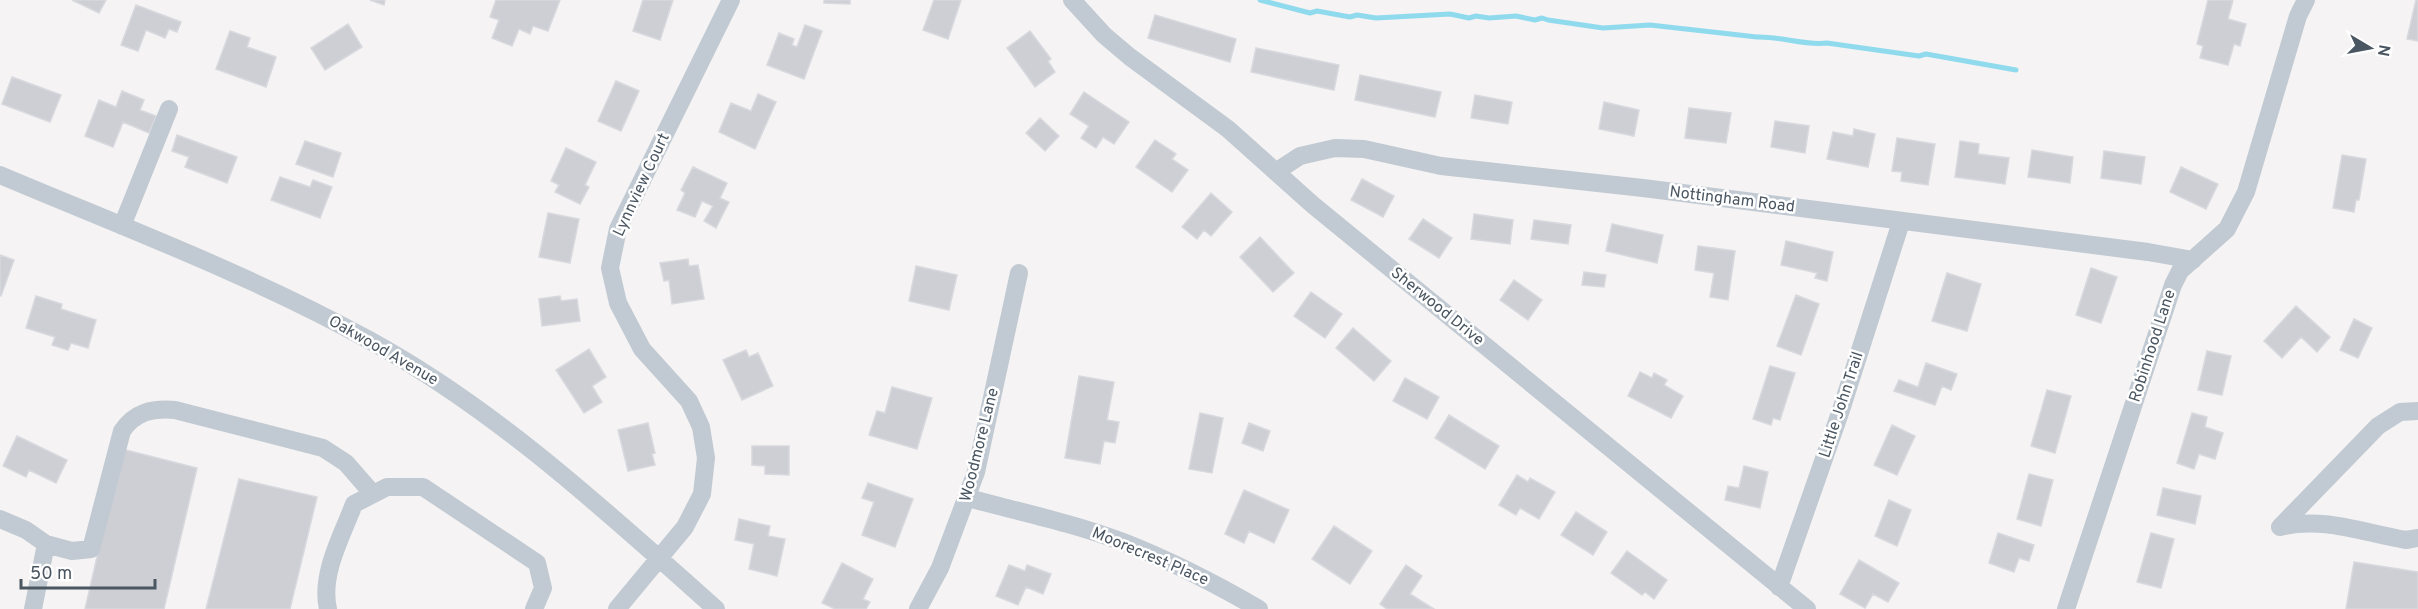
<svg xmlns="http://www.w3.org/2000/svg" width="2418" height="609" font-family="Overpass,sans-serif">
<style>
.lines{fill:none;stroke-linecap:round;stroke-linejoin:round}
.stream{stroke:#90daee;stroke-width:5}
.building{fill:#cdcfd5;stroke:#d7d9de;stroke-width:1.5}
.minor{stroke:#c1cad2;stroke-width:18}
.labels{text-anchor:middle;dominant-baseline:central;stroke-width:5;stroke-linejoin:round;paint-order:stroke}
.street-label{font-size:16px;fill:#4a5661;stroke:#fff}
</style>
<rect width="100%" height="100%" fill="#f5f3f3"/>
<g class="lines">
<!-- stream -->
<path class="stream" d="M1260,0l50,13 7,-2 33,6 7,-2 19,3 74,-4 19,4 7,-2 13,2 27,-2 19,4 7,-2 6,2 55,8 47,-3 107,12c24,-1 47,9 70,6l92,13 7,-2 90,16"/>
</g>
<!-- building -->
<path class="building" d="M72,0h34l-7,13z
M370,0h15l-1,5z
M496,0h64l-12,31 -15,-5 -3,8 -11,-5 -7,17 -20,-8 7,-18 -9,-3z
M643,0h30l-13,40 -27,-9z
M824,0h26v4l-26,-1z
M934,0h27l-13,39 -25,-9z
M2208,0h25l-5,19 18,5 -6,22 -6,-2 -6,21 -28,-7 3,-12 -6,-2z
M2416,0h2v41l-11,-2z
M136,5l45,17 -4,10 -8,-3 -4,9 -19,-8 -8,21 -17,-6z
M1155,15l81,24 -6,23 -82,-24z
M348,24l14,23 -37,23 -14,-22z
M805,25l17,6 -18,48 -37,-14 12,-32 15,6 -2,6 5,2z
M230,31l20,7 -3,9 29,10 -10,30 -50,-18z
M1030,31l21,28 -3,2 7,11 -20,15 -28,-39z
M1256,48l83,17 -5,25 -83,-18z
M1360,75l81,17 -6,25 -80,-17z
M12,77l49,18 -11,27 -48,-18z
M616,81l23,10 -18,40 -23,-10z
M122,91l22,9 -4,10 16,6 -7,17 -26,-11 -10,25 -28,-11 14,-36 17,7z
M1084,92l45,30 -15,22 -11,-7 -7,11 -15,-10 8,-12 -19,-12z
M758,94l18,8 -21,47 -36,-17 12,-29 20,8z
M1475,95l37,7 -4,22 -37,-6z
M1604,102l35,8 -5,26 -35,-7z
M1689,108l42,5 -5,30 -41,-5z
M1040,118l19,18 -14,15 -19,-18z
M1775,121l34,5 -4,27 -34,-6z
M1854,129l21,5 -7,33 -41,-8 6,-27 20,4z
M177,135l60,22 -10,26 -42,-16 4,-10 -17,-6z
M1897,138l38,6 -7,41 -27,-4 1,-9 -10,-1z
M1155,140l21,14 -4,5 16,11 -16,22 -36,-25z
M305,141l36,12 -8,24 -37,-13z
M1960,141l19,3 -1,10 31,4 -4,26 -50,-7z
M566,148l30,14 -11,23 4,2 -9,17 -25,-12 4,-7 -8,-4z
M2032,150l41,7 -3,26 -42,-6z
M2104,151l41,6 -4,27 -40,-6z
M2342,155l24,4 -7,41h-3l-2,12 -21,-4z
M693,167l34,16 -7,15 9,4 -13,26 -12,-7 9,-15 -11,-5 -7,16 -18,-7 8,-17 -4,-3z
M2181,167l37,17 -12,25 -36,-17z
M280,177l30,10 3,-7 19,7 -12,31 -49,-18z
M1362,179l32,17 -11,21 -32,-17z
M1211,193l21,19 -21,24 -7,-6 -7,9 -15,-12z
M548,213l31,6 -9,44 -31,-6z
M1474,214l39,6 -3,24 -39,-5z
M1423,219l29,19 -13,20 -30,-19z
M1534,220l37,5 -3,19 -37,-5z
M1612,224l51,11 -6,28 -51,-12z
M1260,237l34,36 -21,19 -33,-35z
M1786,241l47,11 -6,29 -12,-3 2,-5 -36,-8z
M1698,246l37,5 -7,49 -18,-3 4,-24 -19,-3z
M0,255l14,5 -13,36 -1,-1z
M688,259l1,7 9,-1 6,34 -32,5 -3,-24 -5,1 -4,-18z
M916,266l41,9 -8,35 -40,-9z
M2091,268l26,9 -16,46 -25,-8z
M1584,272l22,3 -2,12 -22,-2z
M1947,273l34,11 -14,47 -35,-10z
M1514,280l28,20 -14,20 -28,-20z
M1311,292l31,22 -17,24 -31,-22z
M1796,295l23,9 -18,51 -24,-9z
M36,296l26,8 -1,5 35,11 -8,28 -17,-5 -3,7 -16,-5 3,-8 -29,-9z
M560,296l1,5 16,-2 3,22 -38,5 -3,-27z
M2296,306l34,31 -13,15 -16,-15 -19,21 -18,-17z
M2354,319l18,9 -14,30 -18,-8z
M1353,328l38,33 -17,20 -38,-33z
M589,349l17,28 -14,9 10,16 -18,11 -28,-43z
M746,350l3,7 9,-4 15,33 -31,14 -19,-40z
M2207,351l24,5 -9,39 -24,-5z
M1926,363l31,11 -6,16 -9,-4 -7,19 -41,-14 5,-11 19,7z
M1770,366l25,7 -15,47 -7,-2 -2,7 -18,-6z
M1640,372l12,6 2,-5 13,7 -3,5 19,11 -12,22 -43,-22z
M1079,376l35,6 -7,38 12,2 -4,21 -11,-2 -4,23 -35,-6z
M1405,378l34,19 -12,22 -34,-18z
M892,387l40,11 -15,51 -48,-14 8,-24 8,2z
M2047,390l24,6 -16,57 -24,-7z
M1200,413l23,5 -11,55 -23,-4z
M2192,413l15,4 -2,10 18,6 -8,26 -16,-5 -5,15 -17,-6z
M1449,415l50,31 -14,23 -50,-31z
M648,423l7,30 -3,1 3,11 -27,6 -10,-41z
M1249,423l21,8 -7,20 -21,-8z
M1892,425l23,11 -18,39 -23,-10z
M17,436l50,24 -11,23 -27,-13 -3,7 -23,-11z
M752,446h37v29l-24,-1v-8l-13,-1z
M122,449l75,19 -33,141h-79z
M1744,466l24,6 -8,36 -35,-8 3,-14 11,2z
M2029,474l24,6 -12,46 -24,-7z
M1517,475l11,7 2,-4 25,14 -16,27 -19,-11 -4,7 -17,-10z
M239,479l78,18 -27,112h-84z
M868,483l45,16 -18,48 -33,-12 12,-33 -12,-4z
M2163,488l38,8 -6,28 -38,-9z
M1244,490l45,20 -15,33 -25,-12 -5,12 -19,-9z
M1889,500l22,10 -14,36 -22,-10z
M1576,512l31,20 -14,23 -32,-20z
M739,519l31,7 -2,10 17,3 -8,37 -28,-7 5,-25 -19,-4z
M1334,526l38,25 -22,33 -38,-25z
M1998,533l36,12 -5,16 -10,-3 -5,14 -25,-9z
M2151,533l23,6 -13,49 -24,-6z
M1627,551l40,29 -13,19 -9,-7 -3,3 -31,-22z
M1859,560l40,23 -11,19 -15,-8 -8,14 -25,-14z
M2354,562l64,10v37h-72z
M842,563l31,16 -10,20 7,3 -4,7h-31l-13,-6z
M1009,565l16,6 2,-6 24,9 -8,20 -17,-7 -8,18 -22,-9z
M1406,565l16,11 -12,18 24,15h-47l-7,-5z"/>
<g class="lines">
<!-- minor -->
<path class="minor" d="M1072,0l32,35 26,22 98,72 85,76 494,404
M1277,171l23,-15 35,-8 29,1 77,17 202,22 505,64 45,8
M0,175c123,52 251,100 369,165 128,70 238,172 347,269
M122,226l47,-117
M968,498c52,14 105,25 155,44 46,18 93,42 136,67
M0,519l26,11 20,14 -13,65
M2280,527l98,-101 22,-14 18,-1
M2280,527c43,-11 83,6 126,13l12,-2
M46,544l26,7 19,-2 31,-118c13,-19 30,-23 53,-21l148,38 23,15 27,31
M1779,587l62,-177 60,-188
M328,609c-8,-35 14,-73 26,-105l33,-17h36l114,76 6,25 -9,21
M617,609l68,-82 17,-33 4,-36 -5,-31 -12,-26 -47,-52 -24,-46 -8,-35 8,-39 113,-229
M918,609l22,-41 36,-96 43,-199
M2066,609l107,-324 7,-14 47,-42 19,-37 52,-176 8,-16"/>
</g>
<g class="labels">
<!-- street labels -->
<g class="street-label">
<text transform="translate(642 185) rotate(-65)">Lynnview Court</text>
<text transform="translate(1732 200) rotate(7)">Nottingham Road</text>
<text transform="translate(1437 307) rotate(39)">Sherwood Drive</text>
<text transform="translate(2153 346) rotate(-72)">Robinhood Lane</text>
<text transform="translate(383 351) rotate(30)">Oakwood Avenue</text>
<text transform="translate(1842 405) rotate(-72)">Little John Trail</text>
<text transform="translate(980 445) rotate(-76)">Woodmore Lane</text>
<text transform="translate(1150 557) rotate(23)">Moorecrest Place</text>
</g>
</g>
<!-- north arrow -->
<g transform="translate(2370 48) rotate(100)" stroke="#ffffff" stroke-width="4.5" paint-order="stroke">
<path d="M0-4.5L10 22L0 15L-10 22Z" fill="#4a5661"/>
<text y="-9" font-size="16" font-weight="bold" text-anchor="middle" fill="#4a5661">N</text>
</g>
<!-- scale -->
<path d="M21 579v9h134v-9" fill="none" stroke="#4a5661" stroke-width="3"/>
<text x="30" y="579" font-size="18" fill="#4a5661" stroke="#ffffff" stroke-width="4.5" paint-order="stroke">50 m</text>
</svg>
